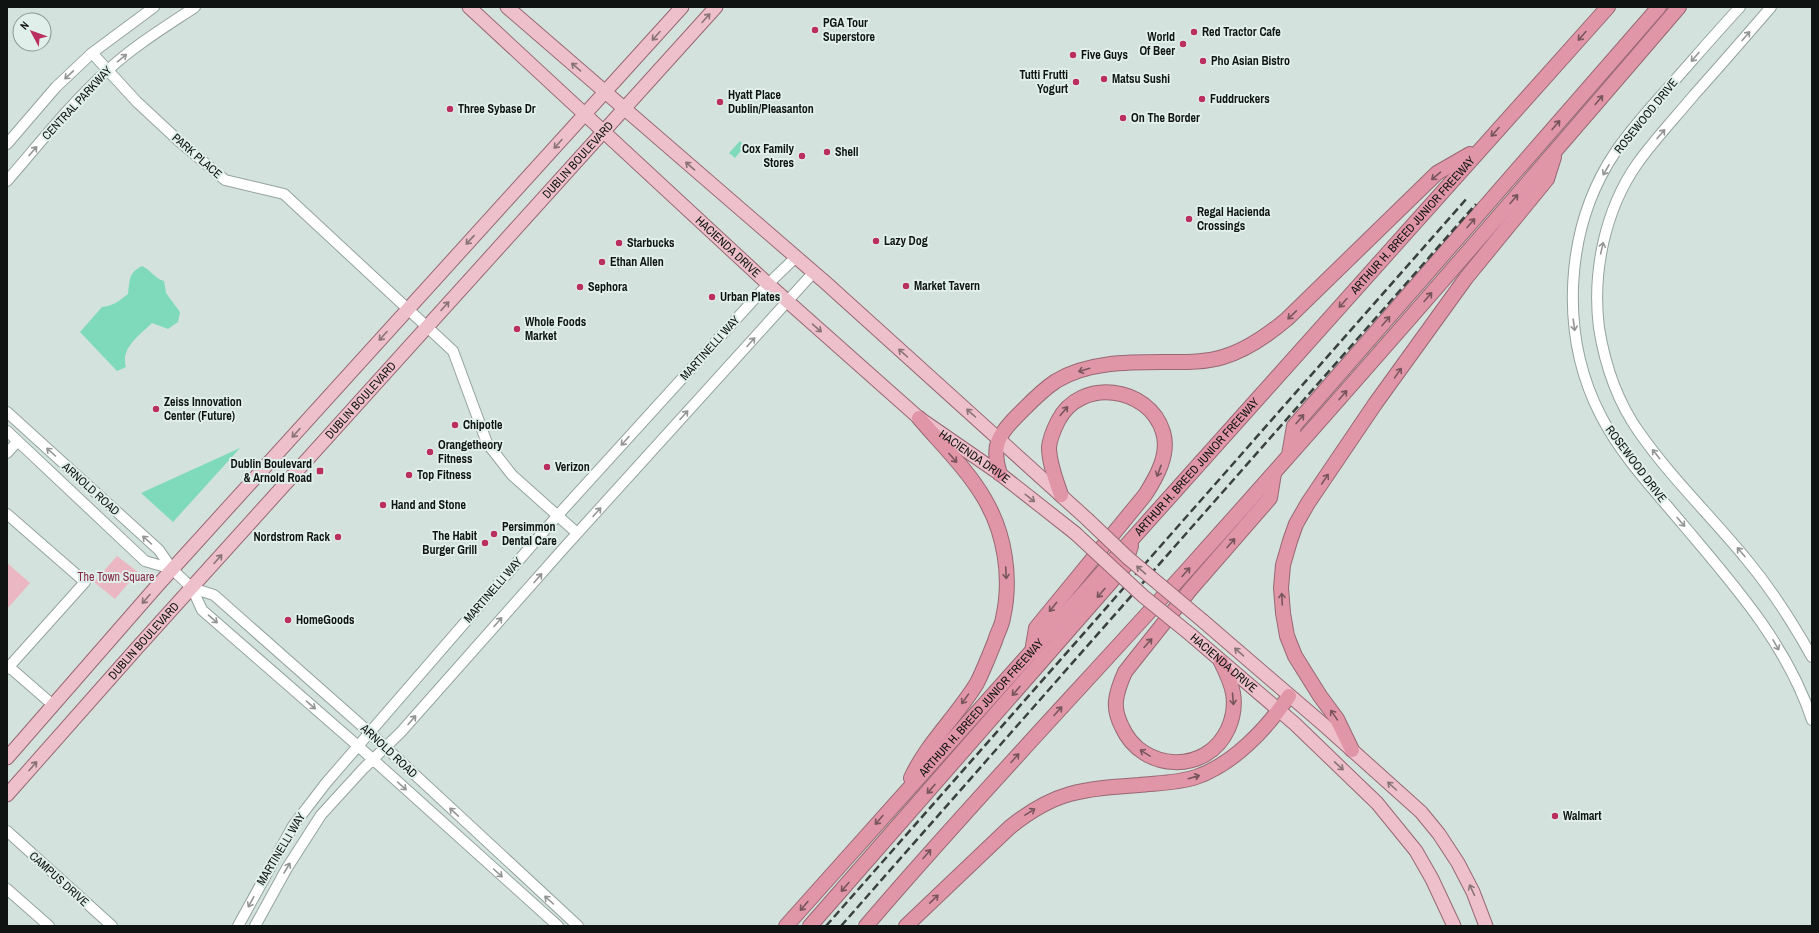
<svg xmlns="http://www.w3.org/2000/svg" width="1819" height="933" font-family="'Archivo Narrow',sans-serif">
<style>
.green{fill:#ebb7c2}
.water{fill:#7fdabc}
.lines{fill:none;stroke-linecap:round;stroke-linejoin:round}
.minor-casing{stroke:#95a39e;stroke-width:12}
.major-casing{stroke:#986874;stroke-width:15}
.highway-casing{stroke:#986874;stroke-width:16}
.minor{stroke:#fff;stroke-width:10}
.major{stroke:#edc0cb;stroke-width:13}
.highway{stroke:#e196a8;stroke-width:14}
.rail{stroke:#39403d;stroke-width:2.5;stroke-dasharray:8 4;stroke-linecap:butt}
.major-bridge-casing{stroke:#986874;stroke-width:15;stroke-linecap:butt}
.major-bridge{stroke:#edc0cb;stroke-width:13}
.oneway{stroke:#897378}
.oneway2{stroke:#78555d}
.oneway3{stroke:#939594}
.poi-dot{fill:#bb2e60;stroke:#e0efea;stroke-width:1.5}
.labels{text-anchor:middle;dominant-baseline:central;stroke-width:4;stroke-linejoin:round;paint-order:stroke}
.poi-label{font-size:12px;font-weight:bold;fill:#0f1412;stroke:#e0efea;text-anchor:start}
.street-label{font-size:12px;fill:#0f1412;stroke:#e0efea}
.park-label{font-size:12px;fill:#852947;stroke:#e0efea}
</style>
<rect width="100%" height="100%" fill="#d3e2dc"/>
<!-- green -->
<path class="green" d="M117,556l21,16 -23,27 -21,-17z
M7,563l23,20 -23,26z"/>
<!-- water -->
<path class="water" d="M740,141l5,5 -10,12 -6,-5z
M142,266c9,4 12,12 22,15l2,12 14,19 -2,10 -10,7 -16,-6c-12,12 -32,25 -26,44l-9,4 -37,-39 22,-25c11,-1 17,-6 26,-13 2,-14 0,-21 14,-28z
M240,448l-67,74 -32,-29z"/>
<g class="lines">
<!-- minor casing -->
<g class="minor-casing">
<path id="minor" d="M1740,7c-25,27 -49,55 -73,82 -18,20 -36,40 -51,62 -52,77 -57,184 -15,265 21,41 55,76 84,111 49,58 103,119 127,193
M1771,7c-25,29 -51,59 -77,88 -19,23 -40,45 -57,69 -32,46 -45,108 -38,164 6,37 18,73 40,104 32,46 73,85 108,128 25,30 46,63 65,97
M92,53l45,49 43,40 45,38 59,14 169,157 34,92 25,32 65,58
M7,144l49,-57 36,-34 62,-46
M7,181c33,-38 64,-78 101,-111 26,-24 57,-43 87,-63
M7,412l152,138 13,19 20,19 10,22 156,136 200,180
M7,431l138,130 27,8
M7,453l10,-11
M7,514l78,68 -78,87
M192,588l22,7 156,138 208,193
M7,665l46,40
M7,831l105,95
M7,889l42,37
M238,926l55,-100 33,-43 232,-268 210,-231 27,-26
M255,926l32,-58 34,-53 42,-46 38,-37 162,-183 250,-276"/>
</g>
<!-- major casing -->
<g class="major-casing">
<g id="major">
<path id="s1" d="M469,7l299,277 151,134 81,56 75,59"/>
<path d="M507,7l319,276 261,236"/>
<path d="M1203,621l121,104 97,87 18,22 19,29 15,29 13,34"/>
<path id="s2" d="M1191,635l104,89 82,79 39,48 16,28 22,47"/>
<path d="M7,758l150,-172 525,-579"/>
<path id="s3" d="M7,795l130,-147 579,-641"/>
</g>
</g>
<!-- highway casing -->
<g class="highway-casing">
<g id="highway">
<path d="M1289,455l5,-29 365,-419"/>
<path d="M1000,474c-9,-28 -2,-39 18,-59 12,-12 23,-24 38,-34 31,-19 72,-19 106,-19 21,0 41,1 61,-5 24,-7 45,-22 64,-38l150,-146 33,-19"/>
<path d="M1032,652l4,-24 109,-133c11,-17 25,-41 18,-63 -14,-46 -83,-55 -105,-11 -4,8 -8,17 -9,26 0,16 7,33 12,48"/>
<path d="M1221,662c5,10 10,20 12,31 2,12 0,25 -5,36 -21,46 -86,43 -106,-2 -4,-8 -7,-17 -6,-26 1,-11 5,-20 9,-29l65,-82 80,-92 4,-25"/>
<path d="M1352,750l-15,-31 -17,-23 -25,-40 -8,-20 -4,-23 -2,-25 2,-23 7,-24 6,-17 12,-21 67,-99 91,-126 81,-99 7,-22"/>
<path d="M911,778c16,-35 46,-62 66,-95 7,-14 12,-27 18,-42 2,-8 7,-15 8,-23 9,-40 2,-85 -19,-120 -17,-29 -43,-54 -65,-80"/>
<path id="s4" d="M786,926l822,-919"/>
<path d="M810,926l314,-359 7,-21"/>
<path d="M866,926c104,-122 215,-238 322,-357 166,-185 329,-373 491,-562"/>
<path d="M906,926l103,-98c45,-37 73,-39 130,-43 18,-2 39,-2 57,-8 38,-13 71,-49 93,-81"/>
</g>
</g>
<!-- minor -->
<use href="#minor" class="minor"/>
<!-- major -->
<use href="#major" class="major"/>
<!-- highway -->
<use href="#highway" class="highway"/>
<!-- rail -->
<path class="rail" d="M826,926l642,-729
M841,926l635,-722"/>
<!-- major-bridge casing -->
<g class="major-bridge-casing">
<path id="major-bridge" d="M1087,519l41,39 75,63
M1075,533l68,63 48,39"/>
</g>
<!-- major-bridge -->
<use href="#major-bridge" class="major-bridge"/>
</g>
<!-- one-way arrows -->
<defs><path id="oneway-shaft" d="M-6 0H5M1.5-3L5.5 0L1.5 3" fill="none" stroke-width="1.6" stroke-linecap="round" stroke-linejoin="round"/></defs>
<g class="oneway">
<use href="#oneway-shaft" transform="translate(706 18) rotate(-48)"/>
<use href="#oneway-shaft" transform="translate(656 36) rotate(132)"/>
<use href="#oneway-shaft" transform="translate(576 67) rotate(-139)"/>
<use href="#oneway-shaft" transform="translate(558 144) rotate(132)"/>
<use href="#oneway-shaft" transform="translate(690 166) rotate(-139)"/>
<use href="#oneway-shaft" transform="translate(470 240) rotate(133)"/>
<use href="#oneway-shaft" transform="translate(445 306) rotate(-48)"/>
<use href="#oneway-shaft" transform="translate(817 328) rotate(41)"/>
<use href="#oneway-shaft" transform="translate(383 336) rotate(132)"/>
<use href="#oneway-shaft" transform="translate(903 353) rotate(-138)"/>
<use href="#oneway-shaft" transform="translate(971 413) rotate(-138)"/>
<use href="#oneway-shaft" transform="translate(296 433) rotate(132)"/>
<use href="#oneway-shaft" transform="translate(1030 498) rotate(38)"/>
<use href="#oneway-shaft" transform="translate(218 559) rotate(-48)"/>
<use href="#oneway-shaft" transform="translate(1141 570) rotate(-139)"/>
<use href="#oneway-shaft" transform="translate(146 599) rotate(131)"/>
<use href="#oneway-shaft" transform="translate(1239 652) rotate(-139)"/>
<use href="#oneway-shaft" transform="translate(33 766) rotate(-49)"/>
<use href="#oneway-shaft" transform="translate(1339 766) rotate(43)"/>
<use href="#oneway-shaft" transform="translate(1392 786) rotate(-138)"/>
<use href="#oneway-shaft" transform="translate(1472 890) rotate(-115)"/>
</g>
<g class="oneway2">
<use href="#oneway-shaft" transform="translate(1582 36) rotate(132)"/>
<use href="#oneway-shaft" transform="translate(1599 100) rotate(-50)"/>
<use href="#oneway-shaft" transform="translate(1556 125) rotate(-49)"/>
<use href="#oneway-shaft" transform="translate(1495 132) rotate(132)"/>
<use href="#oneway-shaft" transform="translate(1436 176) rotate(140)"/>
<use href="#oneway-shaft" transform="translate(1514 199) rotate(-49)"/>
<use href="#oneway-shaft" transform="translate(1471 223) rotate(-49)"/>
<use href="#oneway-shaft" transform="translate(1428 297) rotate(-49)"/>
<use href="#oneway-shaft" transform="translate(1343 303) rotate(132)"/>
<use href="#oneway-shaft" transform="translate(1292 315) rotate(136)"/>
<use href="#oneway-shaft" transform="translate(1386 321) rotate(-49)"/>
<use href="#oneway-shaft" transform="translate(1084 370) rotate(163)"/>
<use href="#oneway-shaft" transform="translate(1398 373) rotate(-55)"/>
<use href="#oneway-shaft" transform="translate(1343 395) rotate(-49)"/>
<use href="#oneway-shaft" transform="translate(1064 411) rotate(-50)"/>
<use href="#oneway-shaft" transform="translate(1300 419) rotate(-49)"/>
<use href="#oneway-shaft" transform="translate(953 458) rotate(49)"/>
<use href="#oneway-shaft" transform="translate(1159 471) rotate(110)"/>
<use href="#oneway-shaft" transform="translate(1325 479) rotate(-56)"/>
<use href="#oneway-shaft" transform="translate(1231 543) rotate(-49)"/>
<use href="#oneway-shaft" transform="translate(1186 572) rotate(-48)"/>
<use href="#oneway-shaft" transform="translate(1006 573) rotate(87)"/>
<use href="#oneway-shaft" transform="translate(1101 593) rotate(131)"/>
<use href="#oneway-shaft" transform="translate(1282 599) rotate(-93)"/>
<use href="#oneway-shaft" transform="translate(1053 607) rotate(129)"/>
<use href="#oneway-shaft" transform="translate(1148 643) rotate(-48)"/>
<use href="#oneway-shaft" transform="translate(1016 691) rotate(131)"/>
<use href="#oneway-shaft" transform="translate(965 699) rotate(126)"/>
<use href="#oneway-shaft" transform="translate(1233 699) rotate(85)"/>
<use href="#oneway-shaft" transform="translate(1058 711) rotate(-48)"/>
<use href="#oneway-shaft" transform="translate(1334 715) rotate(-125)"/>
<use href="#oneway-shaft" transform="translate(1145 753) rotate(-148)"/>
<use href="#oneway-shaft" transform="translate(1015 758) rotate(-48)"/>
<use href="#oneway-shaft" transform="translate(1194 777) rotate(-16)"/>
<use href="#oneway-shaft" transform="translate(931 789) rotate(131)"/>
<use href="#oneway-shaft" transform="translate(1030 812) rotate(-32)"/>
<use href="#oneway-shaft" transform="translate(879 820) rotate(131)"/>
<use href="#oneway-shaft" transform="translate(927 854) rotate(-49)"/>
<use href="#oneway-shaft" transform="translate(845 887) rotate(131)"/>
<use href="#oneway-shaft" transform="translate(934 899) rotate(-44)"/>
<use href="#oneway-shaft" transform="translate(804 906) rotate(131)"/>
</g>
<g class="oneway3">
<use href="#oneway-shaft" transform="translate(1746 36) rotate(-49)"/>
<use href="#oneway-shaft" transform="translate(1695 57) rotate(131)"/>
<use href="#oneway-shaft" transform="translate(122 58) rotate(-39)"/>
<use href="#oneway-shaft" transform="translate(69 75) rotate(137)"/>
<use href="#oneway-shaft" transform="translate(1661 134) rotate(-49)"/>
<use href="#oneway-shaft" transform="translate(33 151) rotate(-49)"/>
<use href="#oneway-shaft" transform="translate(1606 170) rotate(120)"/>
<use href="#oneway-shaft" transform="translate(1602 248) rotate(-77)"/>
<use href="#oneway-shaft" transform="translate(1574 325) rotate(82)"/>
<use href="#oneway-shaft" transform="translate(751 342) rotate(-48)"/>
<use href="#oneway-shaft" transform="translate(684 415) rotate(-48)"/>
<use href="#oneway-shaft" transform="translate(625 441) rotate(132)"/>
<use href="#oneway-shaft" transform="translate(51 452) rotate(-138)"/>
<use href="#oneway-shaft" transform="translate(1656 454) rotate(-129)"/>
<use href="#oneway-shaft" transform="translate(597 512) rotate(-48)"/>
<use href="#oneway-shaft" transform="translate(1681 522) rotate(50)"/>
<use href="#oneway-shaft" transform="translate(147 540) rotate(-138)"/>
<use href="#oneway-shaft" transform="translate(1741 552) rotate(-131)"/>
<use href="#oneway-shaft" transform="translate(538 578) rotate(-49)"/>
<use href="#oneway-shaft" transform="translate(213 619) rotate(41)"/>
<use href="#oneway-shaft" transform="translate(498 622) rotate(-49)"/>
<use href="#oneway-shaft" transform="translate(1776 645) rotate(60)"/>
<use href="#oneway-shaft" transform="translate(311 705) rotate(41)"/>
<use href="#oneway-shaft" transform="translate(412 720) rotate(-49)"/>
<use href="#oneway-shaft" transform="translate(402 786) rotate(42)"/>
<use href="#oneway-shaft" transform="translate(454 812) rotate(-137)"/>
<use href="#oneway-shaft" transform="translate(287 868) rotate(-59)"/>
<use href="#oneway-shaft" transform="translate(498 873) rotate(42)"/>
<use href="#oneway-shaft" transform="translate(549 900) rotate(-138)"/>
<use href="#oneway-shaft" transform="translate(251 902) rotate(118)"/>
</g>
<!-- markers -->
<g class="poi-dot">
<circle cx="815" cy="30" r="4"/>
<circle cx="1194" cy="32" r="4"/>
<circle cx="1183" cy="44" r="4"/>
<circle cx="1073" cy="55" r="4"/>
<circle cx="1203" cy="61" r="4"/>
<circle cx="1104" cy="79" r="4"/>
<circle cx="1076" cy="82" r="4"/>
<circle cx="1202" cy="99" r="4"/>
<circle cx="720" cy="102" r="4"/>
<circle cx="450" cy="109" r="4"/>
<circle cx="1123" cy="118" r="4"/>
<circle cx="827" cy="152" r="4"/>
<circle cx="802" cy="156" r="4"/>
<circle cx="1189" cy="219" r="4"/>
<circle cx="876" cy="241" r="4"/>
<circle cx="619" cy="243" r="4"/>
<circle cx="602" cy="262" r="4"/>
<circle cx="906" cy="286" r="4"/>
<circle cx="580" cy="287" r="4"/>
<circle cx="712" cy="297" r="4"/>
<circle cx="517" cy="329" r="4"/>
<circle cx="156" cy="409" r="4"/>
<circle cx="455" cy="425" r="4"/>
<circle cx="430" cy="452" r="4"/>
<circle cx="547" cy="467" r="4"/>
<rect x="316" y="467" width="8" height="8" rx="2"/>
<circle cx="409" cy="475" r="4"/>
<circle cx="383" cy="505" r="4"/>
<circle cx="494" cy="534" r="4"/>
<circle cx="338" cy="537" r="4"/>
<circle cx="485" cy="543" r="4"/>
<circle cx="288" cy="620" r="4"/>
<circle cx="1555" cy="816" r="4"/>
</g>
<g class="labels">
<!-- poi labels -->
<g class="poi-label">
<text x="823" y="23">PGA Tour<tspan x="823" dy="14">Superstore</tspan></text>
<text x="1202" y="32">Red Tractor Cafe</text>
<text x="1175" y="37" text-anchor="end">World<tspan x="1175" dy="14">Of Beer</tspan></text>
<text x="1081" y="55">Five Guys</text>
<text x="1211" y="61">Pho Asian Bistro</text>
<text x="1068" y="75" text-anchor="end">Tutti Frutti<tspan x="1068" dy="14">Yogurt</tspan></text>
<text x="1112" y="79">Matsu Sushi</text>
<text x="728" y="95">Hyatt Place<tspan x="728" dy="14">Dublin/Pleasanton</tspan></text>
<text x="1210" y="99">Fuddruckers</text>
<text x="458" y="109">Three Sybase Dr</text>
<text x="1131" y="118">On The Border</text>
<text x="794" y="149" text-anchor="end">Cox Family<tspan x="794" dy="14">Stores</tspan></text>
<text x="835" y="152">Shell</text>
<text x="1197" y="212">Regal Hacienda<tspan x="1197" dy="14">Crossings</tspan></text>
<text x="884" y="241">Lazy Dog</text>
<text x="627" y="243">Starbucks</text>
<text x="610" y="262">Ethan Allen</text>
<text x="914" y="286">Market Tavern</text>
<text x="588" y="287">Sephora</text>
<text x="720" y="297">Urban Plates</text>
<text x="525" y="322">Whole Foods<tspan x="525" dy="14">Market</tspan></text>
<text x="164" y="402">Zeiss Innovation<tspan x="164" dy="14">Center (Future)</tspan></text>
<text x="463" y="425">Chipotle</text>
<text x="438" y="445">Orangetheory<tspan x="438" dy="14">Fitness</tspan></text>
<text x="312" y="464" text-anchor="end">Dublin Boulevard<tspan x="312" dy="14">&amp; Arnold Road</tspan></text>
<text x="555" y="467">Verizon</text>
<text x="417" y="475">Top Fitness</text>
<text x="391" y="505">Hand and Stone</text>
<text x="502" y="527">Persimmon<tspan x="502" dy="14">Dental Care</tspan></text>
<text x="477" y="536" text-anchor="end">The Habit<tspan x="477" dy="14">Burger Grill</tspan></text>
<text x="330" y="537" text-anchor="end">Nordstrom Rack</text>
<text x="296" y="620">HomeGoods</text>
<text x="1563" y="816">Walmart</text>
</g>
<!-- street labels -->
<g class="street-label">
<text transform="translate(77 103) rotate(-47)">CENTRAL PARKWAY</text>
<text transform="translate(1646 116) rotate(-51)">ROSEWOOD DRIVE</text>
<text transform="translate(197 156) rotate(41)">PARK PLACE</text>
<text stroke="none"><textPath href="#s3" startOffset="854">DUBLIN BOULEVARD</textPath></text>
<text stroke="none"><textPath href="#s4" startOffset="940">ARTHUR H. BREED JUNIOR FREEWAY</textPath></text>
<text stroke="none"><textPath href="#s1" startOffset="353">HACIENDA DRIVE</textPath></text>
<text transform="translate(710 348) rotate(-48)">MARTINELLI WAY</text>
<text stroke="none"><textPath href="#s3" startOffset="530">DUBLIN BOULEVARD</textPath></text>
<text stroke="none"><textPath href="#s1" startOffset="677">HACIENDA DRIVE</textPath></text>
<text transform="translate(1636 464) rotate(53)">ROSEWOOD DRIVE</text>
<text stroke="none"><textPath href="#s4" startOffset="616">ARTHUR H. BREED JUNIOR FREEWAY</textPath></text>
<text transform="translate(91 489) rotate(42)">ARNOLD ROAD</text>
<text transform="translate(493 590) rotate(-49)">MARTINELLI WAY</text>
<text stroke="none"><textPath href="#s3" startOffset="206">DUBLIN BOULEVARD</textPath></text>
<text stroke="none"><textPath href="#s2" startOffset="43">HACIENDA DRIVE</textPath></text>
<text stroke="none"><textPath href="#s4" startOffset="293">ARTHUR H. BREED JUNIOR FREEWAY</textPath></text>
<text transform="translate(389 751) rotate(43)">ARNOLD ROAD</text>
<text transform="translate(281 849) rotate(-59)">MARTINELLI WAY</text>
<text transform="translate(59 879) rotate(42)">CAMPUS DRIVE</text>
</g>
<!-- park labels -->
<g class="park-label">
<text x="116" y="577">The Town Square</text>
</g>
</g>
<!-- border -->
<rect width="1819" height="933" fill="none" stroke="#0f1412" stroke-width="16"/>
<!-- north arrow -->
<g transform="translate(32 32) rotate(311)"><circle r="19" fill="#e0efea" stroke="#8c9794"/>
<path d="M0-3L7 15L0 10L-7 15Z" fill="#bb2e60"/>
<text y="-6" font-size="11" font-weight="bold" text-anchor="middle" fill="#0f1412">N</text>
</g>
</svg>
